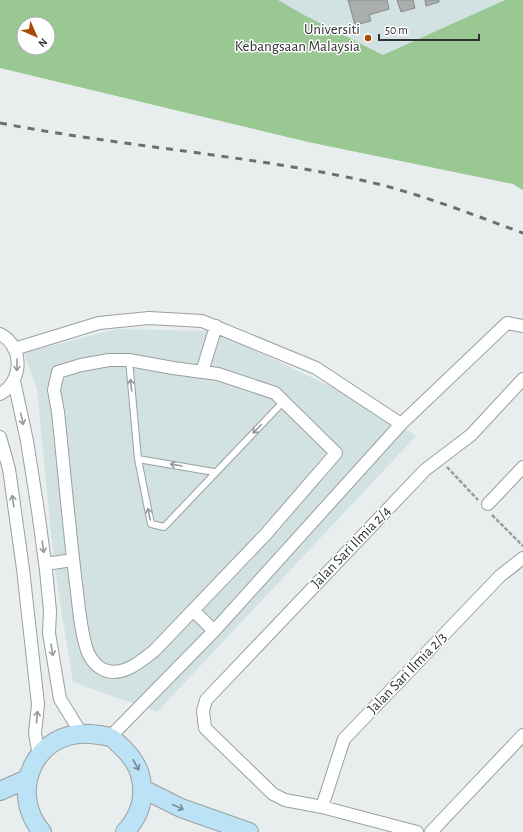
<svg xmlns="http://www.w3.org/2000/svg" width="523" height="832" font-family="'Alegreya Sans',sans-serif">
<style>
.built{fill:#d2e1e2}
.forest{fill:#9ac893;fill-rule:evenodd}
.building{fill:#aaafad;stroke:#878b8a}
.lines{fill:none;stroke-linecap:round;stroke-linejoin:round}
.lane-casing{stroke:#9aa0a0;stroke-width:8}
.street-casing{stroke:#9aa0a0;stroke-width:14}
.secondary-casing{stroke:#9aa0a0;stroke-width:20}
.path{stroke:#969b9b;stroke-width:2.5;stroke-dasharray:4 2;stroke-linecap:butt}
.lane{stroke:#fff;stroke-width:6}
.street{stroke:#fff;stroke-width:12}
.secondary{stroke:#bbe3f5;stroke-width:18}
.rail{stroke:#6c6f6f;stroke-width:3;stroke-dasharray:7 7;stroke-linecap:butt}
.oneway{stroke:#989898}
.oneway2{stroke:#768a94}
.poi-dot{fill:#aa4908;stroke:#fff;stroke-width:1.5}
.labels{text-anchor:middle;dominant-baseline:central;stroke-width:3;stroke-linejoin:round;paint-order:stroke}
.poi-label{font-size:15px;fill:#303232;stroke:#fff;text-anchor:end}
.street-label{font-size:15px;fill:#303232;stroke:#fff}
</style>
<rect width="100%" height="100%" fill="#e8eeee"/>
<!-- built -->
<path class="built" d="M59,0h464v110z
M117,329l97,2 160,76 42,29 -259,276 -84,-30 -19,-118 -17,-175 -13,-36z"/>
<!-- forest -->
<path class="forest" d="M0,0h278l24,14 81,41 122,-55h18v190l-10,-6 -205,-42 -308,-74zM24,24h24v24h-24z"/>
<!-- building -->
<path class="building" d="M348,0h39l2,9 -20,6 2,6 -16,4z
M397,0h16l2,8 -14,4z
M425,0h14v2l-13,4z"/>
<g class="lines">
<!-- lane casing -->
<g class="lane-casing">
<path id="lane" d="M129,360l9,99 13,65 13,3 120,-126
M138,459l76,13"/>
</g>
<!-- street casing -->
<g class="street-casing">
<path id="street" d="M0,334c24,12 23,48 0,60
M14,349l85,-26 50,-5 53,3 114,47 85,56 -187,207 -104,106
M109,360h20l44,8 45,6 57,19 61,60 -70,81 -111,116c-15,12 -36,31 -56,17 -4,-3 -9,-10 -11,-14 -8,-22 -9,-47 -12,-69 -7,-57 -12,-115 -18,-172l-4,-22 4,-18 23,-7z
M202,372l14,-46
M14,381l13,60 11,70 8,59 4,41 -1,22 11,66 21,34
M401,424l106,-101 16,3
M0,437l9,32 14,100 15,135 -3,29 4,23
M488,504l35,-37
M45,564l28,-4
M194,611l20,20
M322,807l22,-68 156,-163 23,-18
M417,832l-95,-25 -37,-7 -12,-6 -68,-66 -2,-17 3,-11 219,-230 46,-35 52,-56
M431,832l92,-97"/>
</g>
<!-- secondary casing -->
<g class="secondary-casing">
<path id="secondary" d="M143,789l38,19 68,24
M0,791l27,-12
M42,832c-35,-41 -6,-103 49,-98 6,1 13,1 18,3 5,1 10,8 14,11 9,9 16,19 18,31 4,20 -2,38 -16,53"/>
</g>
<!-- path -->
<path class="path" d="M447,467l31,33
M492,515l31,31"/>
<!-- lane -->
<use href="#lane" class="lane"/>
<!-- street -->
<use href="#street" class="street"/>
<!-- secondary -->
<use href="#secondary" class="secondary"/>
<!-- rail -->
<path class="rail" d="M0,123c118,23 239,31 356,56 58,12 112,34 167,54"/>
</g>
<!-- one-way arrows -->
<defs><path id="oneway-shaft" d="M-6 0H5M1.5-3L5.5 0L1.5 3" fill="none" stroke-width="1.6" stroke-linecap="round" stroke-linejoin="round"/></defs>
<g class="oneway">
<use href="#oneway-shaft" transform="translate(17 365) rotate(91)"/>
<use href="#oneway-shaft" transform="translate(131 385) rotate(-96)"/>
<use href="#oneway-shaft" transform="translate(22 419) rotate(77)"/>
<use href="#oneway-shaft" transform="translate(257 429) rotate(134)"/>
<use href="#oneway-shaft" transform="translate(176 465) rotate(-170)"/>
<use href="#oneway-shaft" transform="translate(13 501) rotate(-98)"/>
<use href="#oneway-shaft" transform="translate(149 514) rotate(-101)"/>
<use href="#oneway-shaft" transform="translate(43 547) rotate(82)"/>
<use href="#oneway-shaft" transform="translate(52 650) rotate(80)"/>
<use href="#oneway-shaft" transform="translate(37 717) rotate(-85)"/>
</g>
<g class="oneway2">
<use href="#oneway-shaft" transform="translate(136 765) rotate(61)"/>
<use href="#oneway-shaft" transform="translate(178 807) rotate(25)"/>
</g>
<!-- markers -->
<circle class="poi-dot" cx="368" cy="38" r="4"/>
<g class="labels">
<!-- poi labels -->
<g class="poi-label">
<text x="360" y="29">Universiti<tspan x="360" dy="17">Kebangsaan Malaysia</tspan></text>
</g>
<!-- street labels -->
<g class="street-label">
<text transform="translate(351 547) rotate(-46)">Jalan Sari Ilmia 2/4</text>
<text transform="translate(407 673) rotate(-46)">Jalan Sari Ilmia 2/3</text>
</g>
</g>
<!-- north arrow -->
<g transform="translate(36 36) rotate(135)"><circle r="19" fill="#ffffff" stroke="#acadad"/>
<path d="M0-3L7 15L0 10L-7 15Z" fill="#aa4908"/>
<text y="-6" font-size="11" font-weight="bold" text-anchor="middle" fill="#303232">N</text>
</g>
<!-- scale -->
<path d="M379 34v6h100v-6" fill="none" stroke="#303232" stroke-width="2"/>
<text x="385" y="34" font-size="12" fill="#303232" stroke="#ffffff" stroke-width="3" paint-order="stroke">50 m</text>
</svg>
